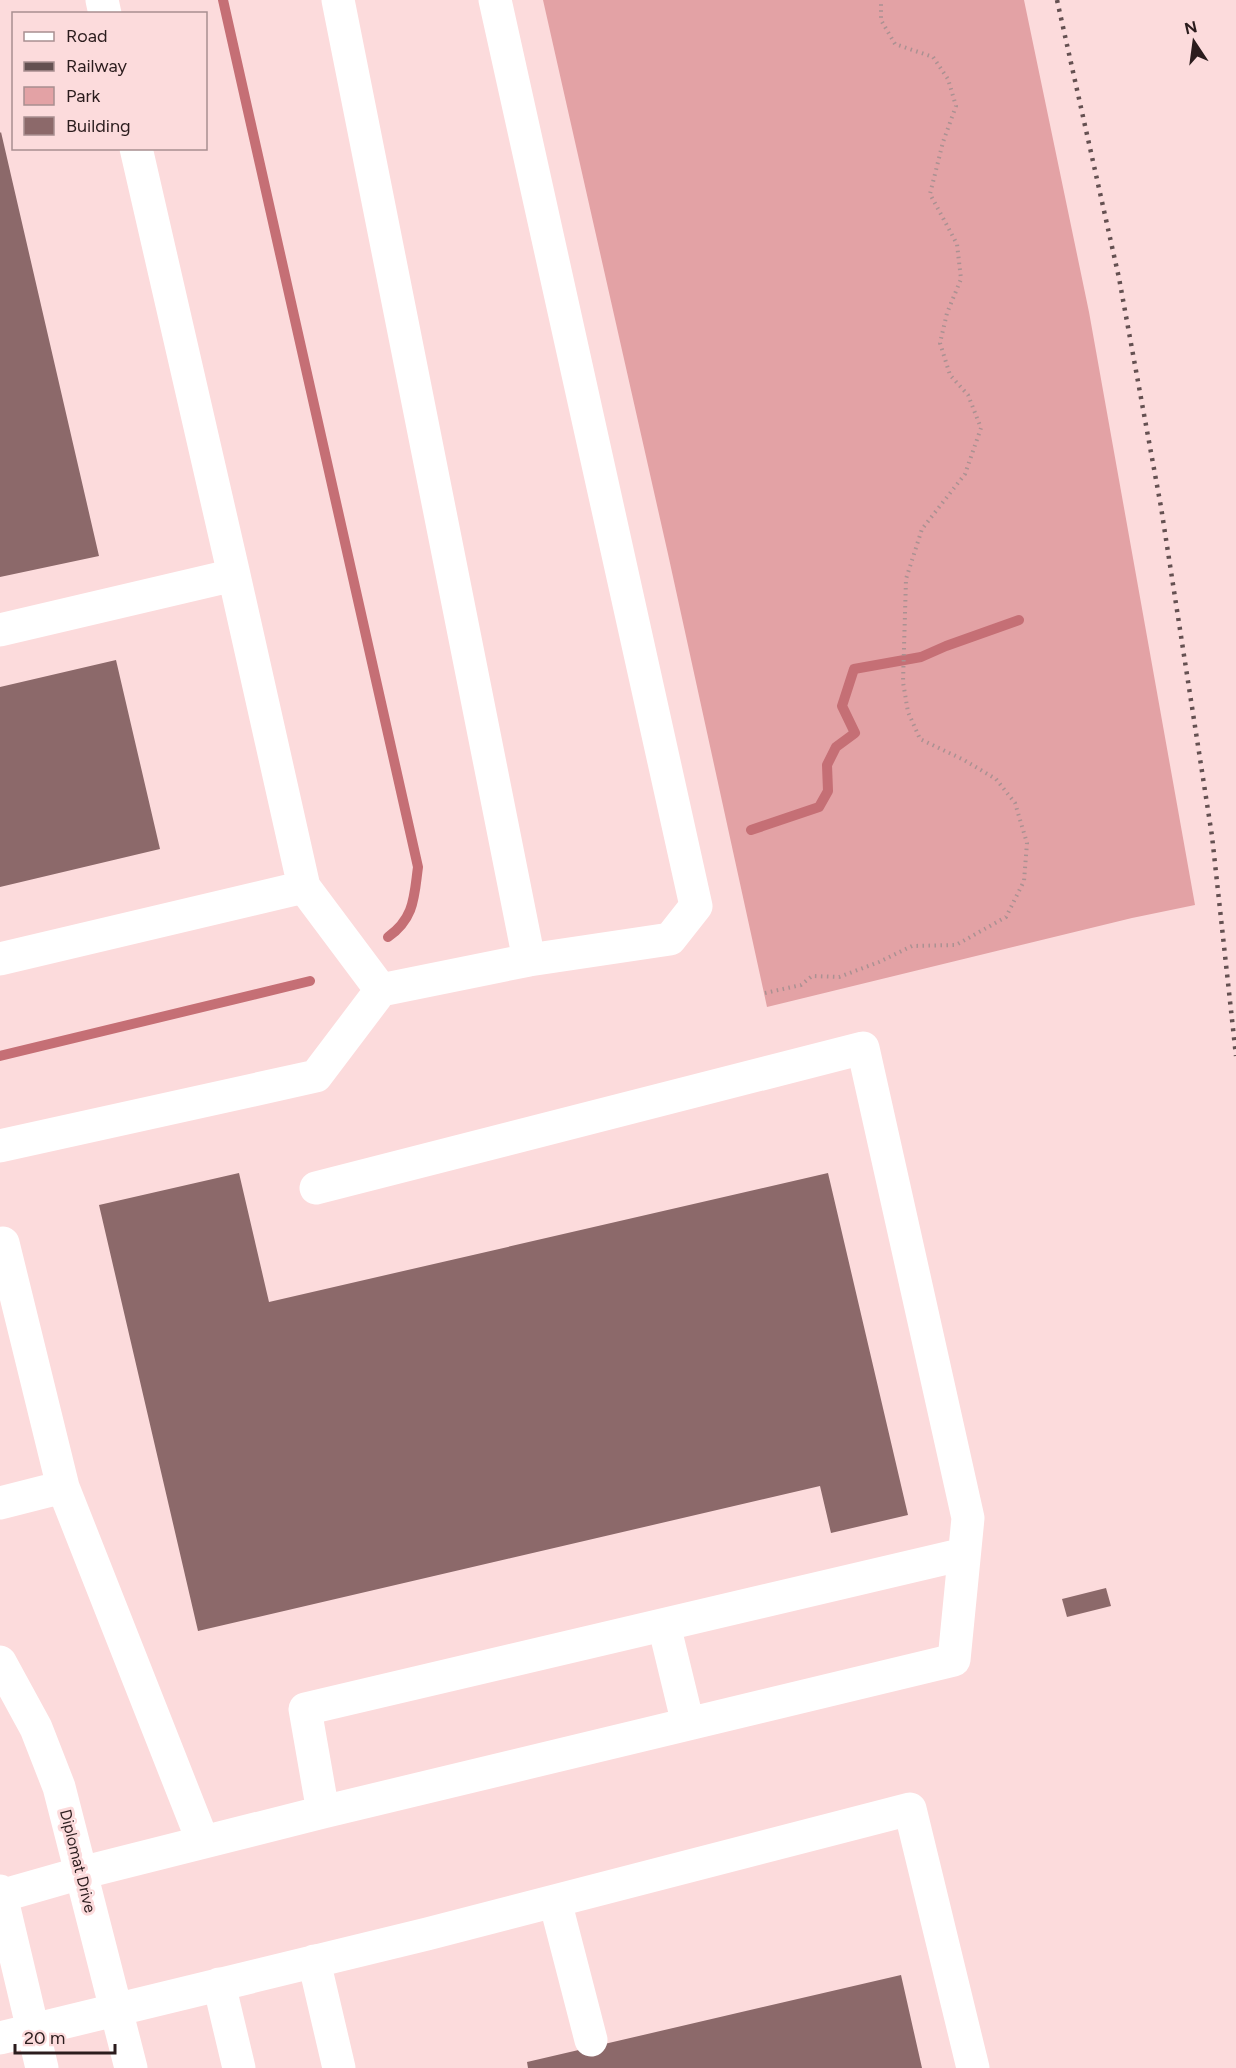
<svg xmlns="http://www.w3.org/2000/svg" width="1236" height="2068" font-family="Figtree,sans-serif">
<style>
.green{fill:#e3a2a5}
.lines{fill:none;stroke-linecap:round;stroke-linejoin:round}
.stream{stroke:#c56f75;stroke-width:10}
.building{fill:#8c696a}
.path{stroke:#ab9192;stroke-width:4;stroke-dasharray:1.5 4.5;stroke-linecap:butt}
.minor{stroke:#fff;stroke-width:33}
.rail{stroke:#645051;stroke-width:4.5;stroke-dasharray:3 6;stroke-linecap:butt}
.labels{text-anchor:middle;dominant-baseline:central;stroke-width:6;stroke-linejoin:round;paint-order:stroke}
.street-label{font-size:16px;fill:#2b1c1d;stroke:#fcdbdc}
</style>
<rect width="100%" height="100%" fill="#fcdbdc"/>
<!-- green -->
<path class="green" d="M543,0h481l65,312 106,593 -63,13 -365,89 -99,-453z"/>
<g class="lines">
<!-- stream -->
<path class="stream" d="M223,0l195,867c-4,29 -3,51 -30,70
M751,830l68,-23 9,-16 -1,-26 9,-18 19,-14 -13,-27 12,-37 67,-12 25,-11 73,-26
M0,1056l310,-75"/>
</g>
<!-- building -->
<path class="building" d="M1,132l98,424 -99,21v-444z
M116,660l44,189 -160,38v-200z
M239,1173l30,129 559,-129 80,342 -77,18 -11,-47 -622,145 -99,-426z
M1106,1588l5,18 -44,11 -5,-18z
M901,1975l21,93h-394l-1,-6z"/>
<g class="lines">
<!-- path -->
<path class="path" d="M765,993l36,-8 11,-9 27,1 40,-15 33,-16 44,-1 50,-28 18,-36 3,-38 -12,-40 -19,-24 -32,-19 -44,-21 -12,-27 -5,-30 3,-103 16,-50 43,-55 16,-46 -13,-33 -18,-20 -10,-32 7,-30 14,-34 -4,-35 -27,-50 13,-52 13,-36 -8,-27 -15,-22 -38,-13 -14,-24v-20"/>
<!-- minor -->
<path class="minor" d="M102,0l3,14
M338,0l191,960
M136,148l98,427
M0,630l234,-55 70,312
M0,959l304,-72 77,103 -65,86 -316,70
M381,990l148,-30 141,-21 26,-33 -201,-906
M3,1243l60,244
M0,1503l63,-16 140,355
M664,1625l24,99
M0,1662l36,66 23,59 72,281
M323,1812l-18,-103 659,-155
M0,1891l42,177
M1,1896l80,-23 242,-61 631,-152 14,-142 -105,-470 -547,140
M555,1901l36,139
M314,1961l25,107
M219,1984l20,84
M0,2038l427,-104 483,-125 63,259"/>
<!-- rail -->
<path class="rail" d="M1057,0l62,278 42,229 51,329 24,220"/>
</g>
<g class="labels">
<!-- street labels -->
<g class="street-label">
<text transform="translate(78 1861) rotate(76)">Diplomat Drive</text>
</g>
</g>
<!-- legend -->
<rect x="12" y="12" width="195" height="138" fill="#fcdbdc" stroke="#a88f90" stroke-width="1.5"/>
<rect x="24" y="32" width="30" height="9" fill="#ffffff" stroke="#a88f90" stroke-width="1.5"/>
<text x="66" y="42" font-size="18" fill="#2b1c1d">Road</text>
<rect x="24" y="62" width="30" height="9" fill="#645051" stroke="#a88f90" stroke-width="1.5"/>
<text x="66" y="72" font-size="18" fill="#2b1c1d">Railway</text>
<rect x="24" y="87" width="30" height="18" fill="#e3a2a5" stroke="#a88f90" stroke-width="1.5"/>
<text x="66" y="102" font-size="18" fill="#2b1c1d">Park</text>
<rect x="24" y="117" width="30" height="18" fill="#8c696a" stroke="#a88f90" stroke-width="1.5"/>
<text x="66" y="132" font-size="18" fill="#2b1c1d">Building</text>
<!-- north arrow -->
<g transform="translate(1194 42) rotate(347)" stroke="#fcdbdc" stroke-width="4.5" paint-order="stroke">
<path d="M0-4.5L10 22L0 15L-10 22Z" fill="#2b1c1d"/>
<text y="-9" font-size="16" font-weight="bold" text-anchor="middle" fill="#2b1c1d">N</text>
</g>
<!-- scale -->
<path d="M15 2044v9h100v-9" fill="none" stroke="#2b1c1d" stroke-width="3"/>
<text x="24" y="2044" font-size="18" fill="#2b1c1d" stroke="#fcdbdc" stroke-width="4.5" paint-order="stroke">20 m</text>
</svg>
